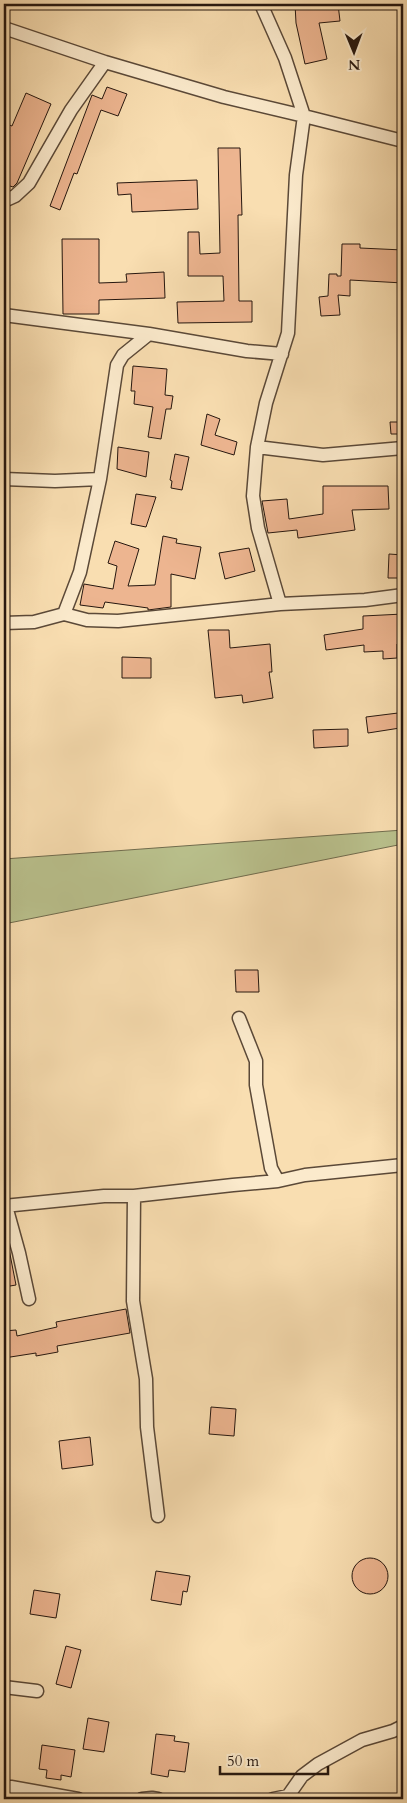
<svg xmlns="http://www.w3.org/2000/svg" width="407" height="1803" font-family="Cardo,serif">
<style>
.green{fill:#bac28e;stroke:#706c4e}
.building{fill:#edb590;stroke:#26170f}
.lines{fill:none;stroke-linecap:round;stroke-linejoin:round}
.minor-casing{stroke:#5b4938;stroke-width:15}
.minor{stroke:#fbeacc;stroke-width:12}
</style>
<rect width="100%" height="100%" fill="#f9deb1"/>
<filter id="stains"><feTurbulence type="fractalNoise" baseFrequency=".004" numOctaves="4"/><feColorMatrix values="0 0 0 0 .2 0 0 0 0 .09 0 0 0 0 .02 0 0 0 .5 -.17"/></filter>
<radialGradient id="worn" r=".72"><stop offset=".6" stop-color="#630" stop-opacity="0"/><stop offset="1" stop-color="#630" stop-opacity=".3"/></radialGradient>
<!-- green -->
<path class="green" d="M403,830v14l-399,80v-65z"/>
<!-- building -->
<path class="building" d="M295,4h43l2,17 -21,2 8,36 -22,5 -9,-41z
M107,87l20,7 -9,22 -17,-6 -24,64 -3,-1 -14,37 -10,-4 42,-111 10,4z
M26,93l25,11 -34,79 -4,4 -9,-3v-61l8,3z
M218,148h22l2,67h-4l1,86h13v21l-74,1 -1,-21 47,-1 -1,-25h-35v-44h11l1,22 20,-1z
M197,180l1,29 -66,3 -1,-18 -13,1 -1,-12z
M62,239h37v44l28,-1 -1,-8 38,-2 1,26 -66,2v14h-36z
M342,244h18v4l43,2v33l-53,-3v16l-12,-1 2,20 -19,1 -2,-19 9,-1 1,-22h8v2h4z
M133,366l34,3 -2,26 8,1 -2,13h-5l-5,30 -13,-2 5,-30 -19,-3 1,-13h-4z
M207,414l13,5 -5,16 22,7 -3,13 -33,-10z
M390,422h13v12h-12z
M118,447l31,5 -3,25 -29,-8z
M175,454l14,3 -7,33 -11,-2 1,-7 -2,-1z
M323,486h65l1,23 -37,1 3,20 -57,8 -1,-8 -29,3 -6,-32 25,-2 2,20 34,-5z
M136,494l20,3 -10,30 -15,-3z
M163,536l14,3 -1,4 25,4 -6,32 -24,-5v33l-23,3v-2l-43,-6 -2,6 -23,-3 4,-21 29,5 4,-23 -9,-3 7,-22 24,8 -11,37 27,-1z
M249,548l6,23 -30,8 -6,-26z
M389,554l14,1v23h-15z
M403,614v29l-6,1v14l-14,1v-8l-19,1v-7l-38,5 -2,-15 39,-6v-13z
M208,630h21l1,18 40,-4 2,28h-3l4,26 -30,5 -1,-8 -27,3z
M122,657l29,1v20h-29z
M398,713l2,15 -32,5 -2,-16z
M348,729v17l-34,2 -1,-18z
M235,970h23l1,22h-23z
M4,1244h4l8,41 -12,2z
M126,1309l4,24 -73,13 1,6 -22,4v-3l-32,5v-27l12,-1 1,6 40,-9 -1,-5z
M211,1407l25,2 -2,27 -25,-2z
M90,1437l3,28 -31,4 -3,-28z
M352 1576a18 18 0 1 1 36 0a18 18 0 1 1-36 0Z
M156,1571l34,5 -3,16 -4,-1 -2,14 -30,-5z
M34,1590l26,4 -4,24 -26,-4z
M66,1646l15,4 -10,38 -15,-4z
M88,1718l21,4 -5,30 -21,-3z
M156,1734l19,2 -1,5 15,2 -4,29 -16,-2 -1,7 -17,-3z
M42,1745l33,5 -4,27 -10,-2v5l-15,-2 1,-8 -8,-1z"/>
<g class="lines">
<!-- minor casing -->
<g class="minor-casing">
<path id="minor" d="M261,4l24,54 19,58 99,25
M4,28l101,34 119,35 80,19 -8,59 -8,158 -22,70 -9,44 -4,49 5,32 22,76
M4,201l11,-5 14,-13 42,-73 34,-48
M4,315l145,19 98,17 35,3
M257,447l66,8 80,-7
M4,479l51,2 45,-2
M64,614l16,-42 20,-93 17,-114 6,-10 26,-21
M4,623l30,-1 30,-8 23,6 31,1 162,-17 85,-4 38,-5
M239,1018l17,43v24l15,83 7,13
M134,1196l-1,105 13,78 1,48 11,89
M4,1206l100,-10h30l99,-11 45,-4 27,-6 98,-10
M6,1206l13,47 10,46
M4,1687l33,4
M4,1787h7l67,12
M142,1799l10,-1 6,1
M273,1799l15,-3 14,-20 16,-12 44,-24 31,-9 10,-5"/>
</g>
<!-- minor -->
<use href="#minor" class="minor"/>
</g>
<!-- margin -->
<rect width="407" height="1803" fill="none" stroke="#f9deb1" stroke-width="20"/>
<rect x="5" y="5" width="397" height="1793" fill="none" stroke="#26170f" stroke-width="2.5"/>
<rect x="10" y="10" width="387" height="1783" fill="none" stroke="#26170f"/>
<!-- north arrow -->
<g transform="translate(354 52) rotate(179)" stroke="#fbeacc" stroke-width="4" paint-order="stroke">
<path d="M0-4L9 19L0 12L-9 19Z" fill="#26170f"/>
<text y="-8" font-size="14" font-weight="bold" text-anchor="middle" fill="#26170f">N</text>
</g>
<!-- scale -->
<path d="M220 1766v8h108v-8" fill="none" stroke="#26170f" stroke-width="2.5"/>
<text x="227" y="1766" font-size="15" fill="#26170f" stroke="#fbeacc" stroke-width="4" paint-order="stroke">50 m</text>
<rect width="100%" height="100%" filter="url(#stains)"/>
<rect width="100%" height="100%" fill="url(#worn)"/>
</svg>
